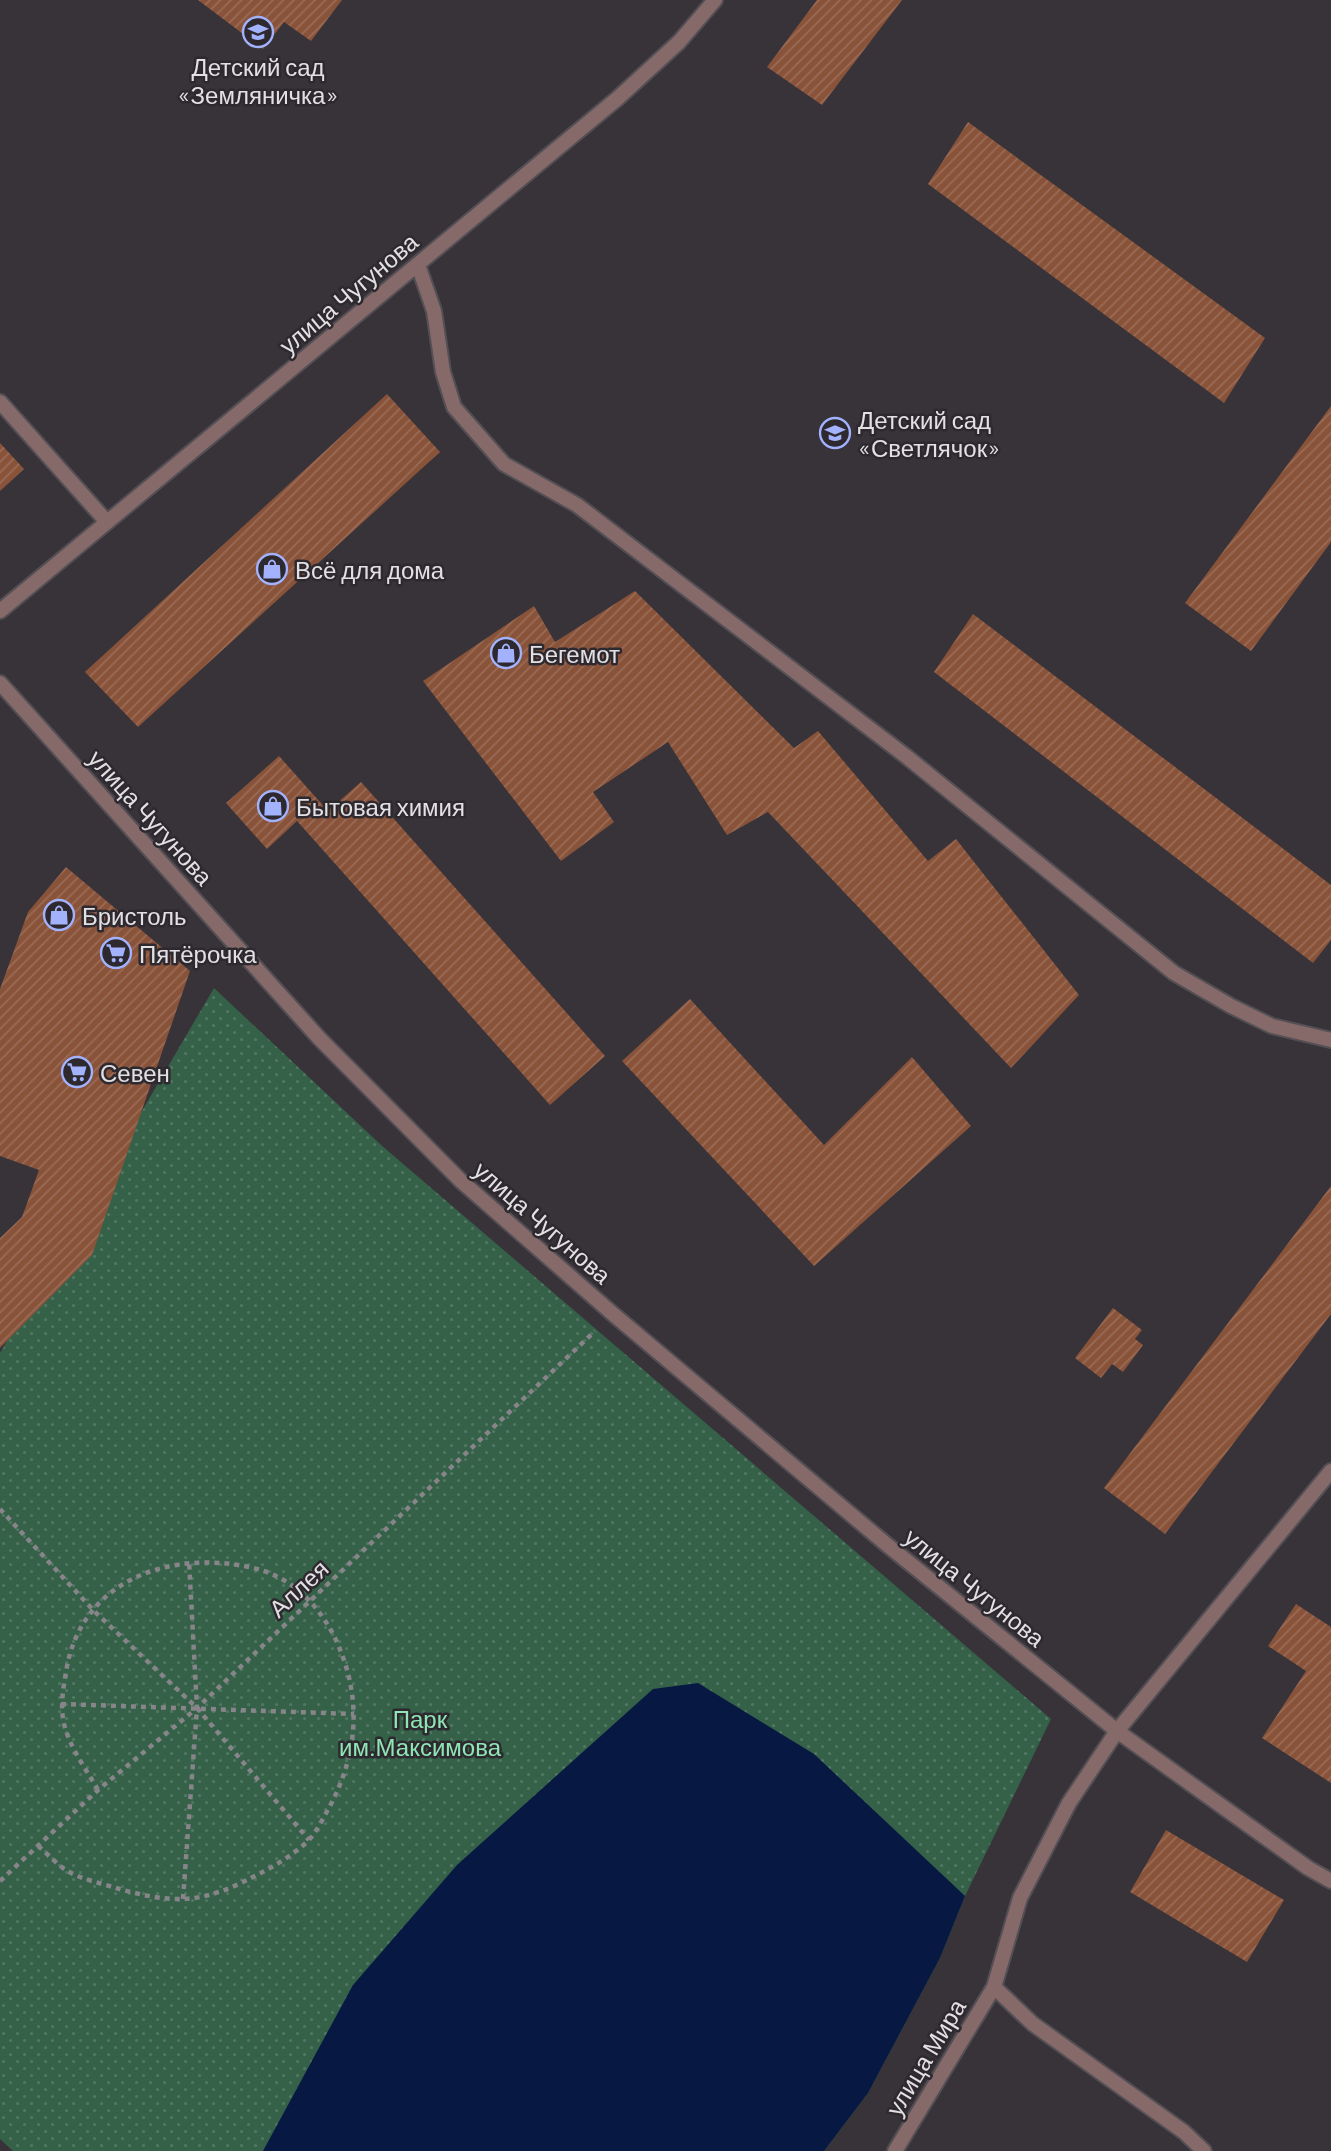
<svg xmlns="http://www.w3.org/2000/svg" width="1331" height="2151" font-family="Barlow,sans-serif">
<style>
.park{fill:url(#park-dots)}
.water{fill:#071942}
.building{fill:url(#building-hatch)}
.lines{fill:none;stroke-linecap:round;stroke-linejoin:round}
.lane-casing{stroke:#534f54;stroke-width:18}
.street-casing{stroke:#534f54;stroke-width:18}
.path{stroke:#88858a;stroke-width:4.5;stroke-dasharray:5 5;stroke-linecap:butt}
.lane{stroke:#866a69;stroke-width:14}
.street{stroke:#866a69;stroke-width:14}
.labels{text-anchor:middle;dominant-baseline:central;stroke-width:5;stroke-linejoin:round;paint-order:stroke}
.poi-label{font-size:24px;fill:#e3e0e4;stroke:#2d292f;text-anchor:start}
.street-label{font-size:24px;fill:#e3e0e4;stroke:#2d292f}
.park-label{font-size:24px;fill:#8ee6b4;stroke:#2d292f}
</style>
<defs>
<pattern id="park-dots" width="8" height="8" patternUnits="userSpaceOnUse" patternTransform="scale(1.75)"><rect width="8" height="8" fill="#346148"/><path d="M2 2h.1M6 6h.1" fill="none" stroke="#517762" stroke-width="1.8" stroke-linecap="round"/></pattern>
<pattern id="building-hatch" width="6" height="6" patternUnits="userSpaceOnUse" patternTransform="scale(1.75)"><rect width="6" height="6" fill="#89533a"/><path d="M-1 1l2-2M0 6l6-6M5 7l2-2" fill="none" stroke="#9a6b56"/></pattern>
</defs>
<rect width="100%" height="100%" fill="#373339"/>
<!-- park -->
<path class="park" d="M214,988l167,157 670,574 -86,177 -25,62 -72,135 -44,58h-811l-13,-12v-786z"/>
<!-- water -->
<path class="water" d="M698,1683l116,71 151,142 -25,62 -72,135 -44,58h-561l90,-166 104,-120 196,-176z"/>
<!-- building -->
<path class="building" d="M198,0h144l-31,41 -27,-19 -21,27z
M817,0h85l-80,105 -55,-38z
M968,122l297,216 -41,65 -296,-219z
M387,394l53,58 -302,275 -53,-55z
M1331,406v136l-80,109 -66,-48z
M0,443l24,26 -24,22z
M635,591l159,157 24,-17 110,130 28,-22 123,156 -68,73 -243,-256 -41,23 -59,-93 -75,50 21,30 -53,39 -138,-180 111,-75 21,36z
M973,614l358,271v55l-18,23 -379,-291z
M279,756l49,55 33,-29 244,274 -55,49 -253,-284 -30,28 -41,-46z
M66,867l124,104 -98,284 -92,93v-110l22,-21 17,-47 -39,-14v-167l28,-77z
M690,999l134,146 88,-88 59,69 -157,140 -192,-205z
M1331,1186v128l-166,220 -61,-46z
M1113,1308l29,22 -7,9 8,6 -20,27 -11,-8 -11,14 -26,-20z
M1296,1604l35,23v156l-69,-45 44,-67 -38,-25z
M1166,1830l118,70 -37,62 -117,-70z"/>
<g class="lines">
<!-- lane casing -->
<g class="lane-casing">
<path id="lane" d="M0,402l107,120"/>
</g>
<!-- street casing -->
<g class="street-casing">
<path id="street" d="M418,265l16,46 9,61 11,35 50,57 73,41 330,252 267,216 57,33 41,20 59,14
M0,611l618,-513 61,-56 36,-42
M0,683l319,355 142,143 152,133 273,230 231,187 191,137 23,13
M994,1987l39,37 151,108 20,19
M895,2151l99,-164 26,-89 49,-95 48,-72 214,-260"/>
</g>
<!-- path -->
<path class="path" d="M0,1509l94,102 103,97 112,132
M61,1704l293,10
M38,1846c9,7 18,18 28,24 14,9 34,13 50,18 21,6 46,12 68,11 22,-1 46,-10 65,-20 21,-10 41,-22 58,-37 10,-10 16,-24 23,-36 29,-55 32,-111 5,-168 -18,-36 -46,-63 -86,-71 -81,-17 -169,14 -183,105 -3,18 -6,34 -2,52 6,24 22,45 34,66
M0,1881l98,-91 99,-82 398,-377
M183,1899l14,-191 -8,-147"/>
<!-- lane -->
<use href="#lane" class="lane"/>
<!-- street -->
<use href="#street" class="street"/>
</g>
<!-- icons -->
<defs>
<g id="school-ring" transform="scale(1.575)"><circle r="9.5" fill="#2d292f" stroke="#a2b2fd" stroke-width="1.5"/><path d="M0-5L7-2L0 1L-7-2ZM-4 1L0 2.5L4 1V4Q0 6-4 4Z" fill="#a2b2fd"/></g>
<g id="shop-ring" transform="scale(1.575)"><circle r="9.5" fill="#2d292f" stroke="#a2b2fd" stroke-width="1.5"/><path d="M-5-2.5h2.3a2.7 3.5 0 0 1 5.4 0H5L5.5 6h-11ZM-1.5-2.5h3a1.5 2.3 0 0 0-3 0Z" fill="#a2b2fd"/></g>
<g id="supermarket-ring" transform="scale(1.575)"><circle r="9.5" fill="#2d292f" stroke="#a2b2fd" stroke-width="1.5"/><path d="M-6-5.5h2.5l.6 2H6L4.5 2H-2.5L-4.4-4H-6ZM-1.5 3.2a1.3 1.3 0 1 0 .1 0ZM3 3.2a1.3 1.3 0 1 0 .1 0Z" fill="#a2b2fd"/></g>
</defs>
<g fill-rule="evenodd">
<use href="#school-ring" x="258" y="32"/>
<use href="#school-ring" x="835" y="433"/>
<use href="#shop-ring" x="272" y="569"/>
<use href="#shop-ring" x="506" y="653"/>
<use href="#shop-ring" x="273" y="806"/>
<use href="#shop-ring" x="59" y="915"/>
<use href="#supermarket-ring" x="116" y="953"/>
<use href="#supermarket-ring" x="77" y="1072"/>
</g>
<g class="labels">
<!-- poi labels -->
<g class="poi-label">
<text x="258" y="66" text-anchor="middle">Детский сад<tspan x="258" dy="28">«Земляничка»</tspan></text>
<text x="858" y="419">Детский сад<tspan x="858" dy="28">«Светлячок»</tspan></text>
<text x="295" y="569">Всё для дома</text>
<text x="529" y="653">Бегемот</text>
<text x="296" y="806">Бытовая химия</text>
<text x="82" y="915">Бристоль</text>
<text x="139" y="953">Пятёрочка</text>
<text x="100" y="1072">Севен</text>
</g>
<!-- street labels -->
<g class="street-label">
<text transform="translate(348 293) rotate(-40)">улица Чугунова</text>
<text transform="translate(151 817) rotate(48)">улица Чугунова</text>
<text transform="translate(543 1222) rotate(41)">улица Чугунова</text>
<text transform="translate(975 1587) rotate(39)">улица Чугунова</text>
<text transform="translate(298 1588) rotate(-43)">Аллея</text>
<text transform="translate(925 2057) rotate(-59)">улица Мира</text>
</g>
<!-- park labels -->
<g class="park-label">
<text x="420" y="1718">Парк<tspan x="420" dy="28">им.Максимова</tspan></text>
</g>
</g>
</svg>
